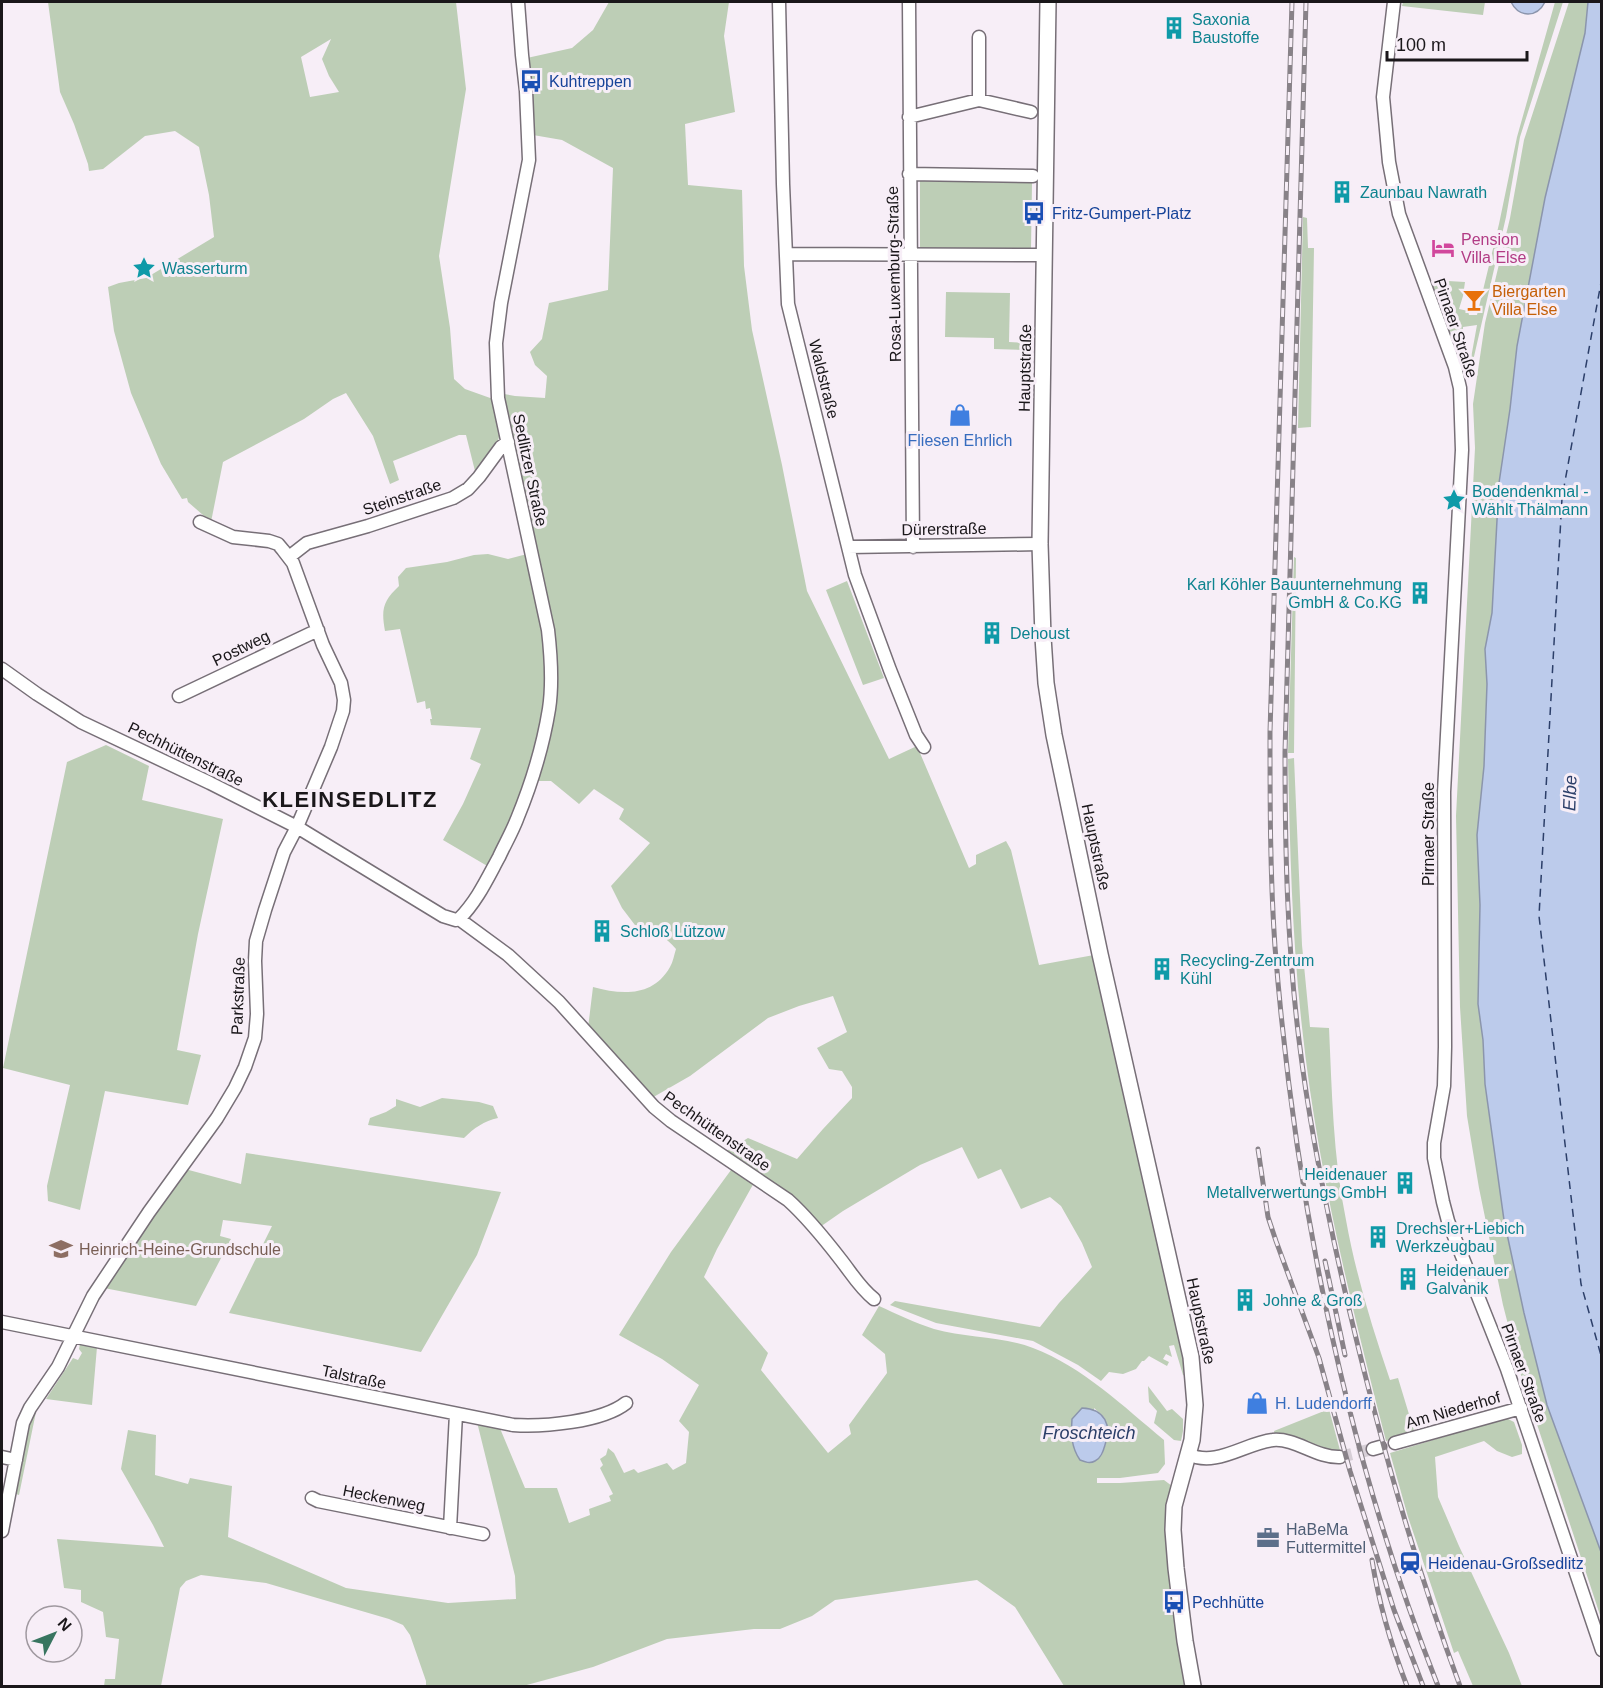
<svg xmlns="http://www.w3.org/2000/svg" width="1603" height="1688" font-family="Helvetica,sans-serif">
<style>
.green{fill:#bdceb6;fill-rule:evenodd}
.water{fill:#bccbeb;stroke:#8b95ac;stroke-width:1.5}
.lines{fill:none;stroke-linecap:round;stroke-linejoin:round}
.ferry{stroke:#2c3f69;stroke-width:1.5;stroke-dasharray:8 6;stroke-linecap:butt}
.minor-tunnel{stroke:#d6ced6;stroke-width:12;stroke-dasharray:12 6;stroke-linecap:butt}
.minor-casing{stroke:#776f77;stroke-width:15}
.major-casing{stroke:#776f77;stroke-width:18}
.minor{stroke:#fff;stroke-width:12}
.major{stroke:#fff;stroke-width:15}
.rail-casing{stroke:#888288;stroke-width:5}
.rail{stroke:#f7eef7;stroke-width:3;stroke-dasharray:9;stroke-linecap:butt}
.labels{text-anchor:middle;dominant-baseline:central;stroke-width:6;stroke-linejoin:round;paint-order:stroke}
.culture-label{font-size:16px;fill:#0d838f;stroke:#f7eef7;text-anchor:start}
.transit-label{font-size:16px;fill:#164399;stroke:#f7eef7;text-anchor:start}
.hotel-label{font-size:16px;fill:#b23c85;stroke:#f7eef7;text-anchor:start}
.street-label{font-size:16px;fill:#1a171a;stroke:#f7eef7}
.food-label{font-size:16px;fill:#c56008;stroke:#f7eef7;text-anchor:start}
.shop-label{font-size:16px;fill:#366cbe;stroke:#f7eef7}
.education-label{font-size:16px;fill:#785e54;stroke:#f7eef7;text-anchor:start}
.service-label{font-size:16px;fill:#4e5e75;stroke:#f7eef7;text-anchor:start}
.water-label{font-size:18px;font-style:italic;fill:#2c3f69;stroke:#f7eef7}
.district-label{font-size:22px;font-weight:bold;letter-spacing:1.5px;fill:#1a171a;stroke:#f7eef7}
</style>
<rect width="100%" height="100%" fill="#f7eef7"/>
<!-- green -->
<path class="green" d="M48,2h408l10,87 -27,167 11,72 4,51 11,10 28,10 7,34 -2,8 -22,34 -10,-40h-7l-66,26 6,19 -9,4 -17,-48 -27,-43 -13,6 -29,20 -81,43 -12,60 -23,-20 -1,-4 -5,1 -21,-35 -30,-71 -17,-62 -6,-44 11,-4 27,-5 68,-41 -5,-42 -10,-48 -24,-16 -30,5 -42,33 -14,2 -1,-7 -14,-40 -14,-32zM331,39l-9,20 7,17 10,16 -29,5 -9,-40z
M609,2h120l-5,34 11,76 -50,12 3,61 54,5 2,76 8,64 30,135 25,126 82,168 28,-13 52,122 7,-4v-9l30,-14 5,9 28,115 55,-10 89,388 3,33 -3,-1 -9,-30 -5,1 3,11 -6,-3 -3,5 6,3 -2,4 -18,-10 -5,5h-2l-6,8 -13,5 -14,-2 -8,9 -23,-16 -45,-24 -97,-18 -46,-18 5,-4 145,26 19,-24 33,-36 -10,-24 -21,-37 -11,-9 -29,12 -20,-40 -23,10 -16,-32 -42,18 -77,46 -23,16 -97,-74 25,-15 49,21 26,-30 29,-31v-11l-10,-16 -13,-2 -12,-21 30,-16 -14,-36 -34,10 -31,12 -78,58 -40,23 -62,-71 5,-41c29,8 60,10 77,-20 3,-5 4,-12 6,-18 -12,-13 -17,-17 -35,-16l-19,-25 -11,-22 39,-43 -31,-24 5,-10 -30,-20 -15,15 -28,-23h-13l13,-49 5,-45 -23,-149 -29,-144 11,2 30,2 2,-22 -12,-11 -5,-13 12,-13 7,-36 59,-13 5,-122 -51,-28 -29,-5 -6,-77 45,-10 21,-18z
M1403,2h82l-2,13 -81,-9z
M1555,2h8l-43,135 -14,80 -33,144 -11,3 -2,-1 11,-5 6,-33 -14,2v2l-14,3 -6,-18 8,-4 -7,-20 -9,3 -4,-13 34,2 -2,14 -4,13 9,2 1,4h8l22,-91 18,-87z
M1569,2h19l-3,31 -40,165 -28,148 -25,267 -7,36 2,35 -3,82 -7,69 3,70 -2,99 5,36 2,44 19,136 43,185 54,147v66l-79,-239 -19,-74 -24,-117 -12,-72 -7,-109 -4,-191 19,-368 -2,-44 12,-81 25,-105 14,-78z
M920,181l112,2 -1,66 -111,-1z
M1303,217l4,1 1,30h6l-3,179 -13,1z
M946,292l64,1 -1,49 16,1 -1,7 -30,-1v-11l-49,-1z
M488,554l20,5 19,-5 17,78 3,42 -1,33 -7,30 -25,80 -25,50 -46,-27 20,-36 18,-40 -11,-5 11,-31 -50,-3 -1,-6h2l-2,-11 -4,1 -1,-8 -8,2 -17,-74 -15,2c-4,-22 -2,-30 14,-45l-1,-9 8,-9 41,-6 27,-7z
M1294,557l2,1 -2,195h-6z
M847,581l37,97 -21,7 -37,-95z
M106,745l43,21 -7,34 81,19 -25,115 -21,116 24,5 -13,50 -83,-14 -25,119 -32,-9 -1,-15 23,-101 -67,-17 64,-306z
M1294,758l8,187 8,82 19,1c3,64 4,129 17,192 10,55 26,107 44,160l8,-2 17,56 -29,7c-35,-136 -69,-274 -84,-414 -10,-89 -12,-179 -14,-268z
M442,1098l37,4 14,4 5,12c-14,3 -24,10 -34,20l-96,-13 2,-7 16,-6 10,-6v-7l24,8z
M246,1153l255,39 -24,63 -56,97 -192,-39 43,-87 -49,-6 -3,16 11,3 -35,67 -92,-18 81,-119 56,15z
M734,1168l21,13 -38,68 -13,28 64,76 -7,17 67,83 23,-19 -2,-9 38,-52 -2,-19 -23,-19 17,-29c18,8 36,17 55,23 32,9 68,7 99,19 50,19 91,59 131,92l1,24 -7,9 -38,5h-23v5h23l44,-3 8,6 -3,19 17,181h-122l-49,-79 -38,-27 -142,20 -23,16 -32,13h-26l-87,10 -74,28 -70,19h-97v-5l-16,-46 -7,-10 -14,-6 -123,-36 -65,-8 -15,6 -6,7 -19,98h-57l1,-7h10l4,-40 -13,-2 -3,-25 -22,-10v-12l-17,-2 -7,-49 107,8 -11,-22 -32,-56 7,-39 28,5 -1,40 33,9 2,-6 42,8 -4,51 118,51 102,15 68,-4 -1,-23 -38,-154 22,4 26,62h32l12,35 21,-8 -1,-6 22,-8 -2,-5 4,-2 -13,-26 3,-3 -3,-6 6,-4 2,-7 6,5 10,20 10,-4 4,4 29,-10 6,7 13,-7 3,-31 -10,-11 20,-36 -37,-26 -43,-24 52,-83 60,-82zM1094,1408l10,9 5,17 -7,21 -8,6z
M80,1344h4l13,3 -5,58 -46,-6 27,-41 5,2 4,-7 -3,-4z
M1148,1386l19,25 5,-2 11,10v12l-2,10 -7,-1 -20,-17 3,-12 -8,-9z
M37,1407l-18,88 -6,-2 14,-69z
M1329,1409l12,45 -66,-18 -1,-5z
M1506,1418l8,4 8,23v9l-10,3 -15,-6 -13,-10 -49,16 3,40 21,49 50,107 13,33h-49l-15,-35 -4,2 -46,-136 -18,-64z"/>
<!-- water -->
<path class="water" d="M1511,2h34c-8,16 -26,16 -34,0z
M1588,2h14l-1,1550 -54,-147 -23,-92 -20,-93 -19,-136 -2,-44 -5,-36 2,-99 -3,-70 7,-69 3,-82 -2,-35 7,-36 7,-130 11,-74 7,-63 28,-148 40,-165z
M1082,1408c23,1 30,17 23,37 -2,7 -4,13 -10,16 -5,3 -10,1 -15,-1 -9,-13 -9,-26 -8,-41z"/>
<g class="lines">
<!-- ferry -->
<path class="ferry" d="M1602,277l-40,221 -23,418 42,368 21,75"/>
<!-- minor-tunnel -->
<path class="minor-tunnel" d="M1340,1457l33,-8"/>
<!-- minor casing -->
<g class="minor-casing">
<path id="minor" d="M779,2l4,182 5,120 67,271 35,95 26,65 8,12
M909,2l4,545
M1394,2l-11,95 6,65 10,52 56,153 5,21 2,62 -18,342 1,255 -1,39 -10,57v15l9,44 5,19 59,148 95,281
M979,37v63
M909,117l70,-17 52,12
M909,174l124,2
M786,254l259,1
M848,547l192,-3
M289,557l18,-14 61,-17 85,-28 15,-9 11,-12 22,-30 7,-5
M2,669l35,25 44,28 129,61 87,44 146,89 13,4 3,-1c18,-18 28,-40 40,-62 6,-13 13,-25 18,-38 14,-34 26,-73 32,-110 4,-26 2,-53 -1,-79l-50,-232 -2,-55 5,-40 28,-143 -3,-69 -4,-36 -4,-53
M179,696l139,-66
M459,919l49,36 51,47 95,105 17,14 117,79c20,18 36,38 53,60 11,14 19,28 33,39
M2,1322l511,103c30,2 89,-3 113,-22
M1395,1443l126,-35
M1373,1449l7,-2
M1188,1454c28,14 57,-11 85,-14 23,-2 43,18 67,17
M2,1457l14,3
M312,1498l6,3 165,33
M450,1528l6,-114
M2,1531l21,-108 7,-15 28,-41 35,-71 56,-84 68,-94 18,-30 10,-21 10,-29 2,-24 -2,-53 1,-20 9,-31 19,-58 13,-25 34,-80 12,-36 1,-11 -3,-17 -18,-38 -30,-82 -10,-13 -5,-6 -9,-3 -36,-4 -33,-15"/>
</g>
<!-- major casing -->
<g class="major-casing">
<path id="major" d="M1048,2l-8,542 3,93 3,46 8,52 46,219 91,403 4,48 -3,35 -18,66 -1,24 3,38 9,73 8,45"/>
</g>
<!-- minor -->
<use href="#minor" class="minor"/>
<!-- major -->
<use href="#major" class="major"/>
<!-- rail casing -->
<g class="rail-casing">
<path id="rail" d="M1292,2l-22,730c0,71 0,143 5,215 20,253 70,503 163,739
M1306,2l-21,750c0,96 2,192 14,288 11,92 30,183 51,273 30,127 65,252 110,373
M1258,1149l10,68 8,24 43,117 31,113 44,139 29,76
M1325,1261l20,94
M1372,1560c7,44 19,85 35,126"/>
</g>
<!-- rail -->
<use href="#rail" class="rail"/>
</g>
<!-- icons -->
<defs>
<g id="building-bare" transform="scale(1.8)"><path d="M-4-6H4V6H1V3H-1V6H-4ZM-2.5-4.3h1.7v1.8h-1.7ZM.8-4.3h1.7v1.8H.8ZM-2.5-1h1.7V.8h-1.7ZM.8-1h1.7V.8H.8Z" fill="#0f9aa8" stroke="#f7eef7" stroke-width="2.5" paint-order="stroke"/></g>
<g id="bus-bare" transform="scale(1.8)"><path d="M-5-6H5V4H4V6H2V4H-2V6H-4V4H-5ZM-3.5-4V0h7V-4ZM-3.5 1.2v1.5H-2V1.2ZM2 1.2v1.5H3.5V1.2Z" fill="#1a4fb4" stroke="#f7eef7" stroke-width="2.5" paint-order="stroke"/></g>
<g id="hotel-bare" transform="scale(1.8)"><path d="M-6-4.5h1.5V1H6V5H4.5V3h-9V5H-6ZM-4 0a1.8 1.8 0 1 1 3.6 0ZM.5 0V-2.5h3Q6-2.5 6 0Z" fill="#d1479c" stroke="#f7eef7" stroke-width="2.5" paint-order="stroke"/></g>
<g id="sight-bare" transform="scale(1.8)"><path d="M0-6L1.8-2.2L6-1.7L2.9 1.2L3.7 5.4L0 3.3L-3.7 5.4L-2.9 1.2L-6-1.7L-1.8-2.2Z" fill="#0f9aa8" stroke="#f7eef7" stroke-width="2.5" paint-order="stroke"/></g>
<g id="bar-bare" transform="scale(1.8)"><path d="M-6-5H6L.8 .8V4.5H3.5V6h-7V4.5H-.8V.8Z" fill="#e8710a" stroke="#f7eef7" stroke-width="2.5" paint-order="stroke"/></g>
<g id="shop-bare" transform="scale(1.8)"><path d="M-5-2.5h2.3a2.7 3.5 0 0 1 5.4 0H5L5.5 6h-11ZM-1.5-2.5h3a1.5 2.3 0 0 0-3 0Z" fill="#3f7fe0" stroke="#f7eef7" stroke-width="2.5" paint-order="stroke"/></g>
<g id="school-bare" transform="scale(1.8)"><path d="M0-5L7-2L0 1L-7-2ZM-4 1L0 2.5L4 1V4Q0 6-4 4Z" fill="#8d6e63" stroke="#f7eef7" stroke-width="2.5" paint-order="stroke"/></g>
<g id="office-bare" transform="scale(1.8)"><path d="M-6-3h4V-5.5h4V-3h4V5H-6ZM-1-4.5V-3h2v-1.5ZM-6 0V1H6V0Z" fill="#5c6f8a" stroke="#f7eef7" stroke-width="2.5" paint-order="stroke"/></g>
<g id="station-bare" transform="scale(1.8)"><path d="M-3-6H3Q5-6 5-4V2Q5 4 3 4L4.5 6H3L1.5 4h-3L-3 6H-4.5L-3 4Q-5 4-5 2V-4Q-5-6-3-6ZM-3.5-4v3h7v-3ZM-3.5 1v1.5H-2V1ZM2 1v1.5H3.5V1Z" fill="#1a4fb4" stroke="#f7eef7" stroke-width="2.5" paint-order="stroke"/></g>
</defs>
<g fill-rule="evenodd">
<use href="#building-bare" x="1174" y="28"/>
<use href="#bus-bare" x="531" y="81"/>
<use href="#building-bare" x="1342" y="192"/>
<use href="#bus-bare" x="1034" y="213"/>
<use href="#hotel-bare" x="1443" y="248"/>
<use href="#sight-bare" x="144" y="268"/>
<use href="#bar-bare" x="1474" y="300"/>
<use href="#shop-bare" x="960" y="415"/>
<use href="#sight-bare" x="1454" y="500"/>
<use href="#building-bare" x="1420" y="593"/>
<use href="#building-bare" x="992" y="633"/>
<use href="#building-bare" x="602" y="931"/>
<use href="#building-bare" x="1162" y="969"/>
<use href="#building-bare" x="1405" y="1183"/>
<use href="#building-bare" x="1378" y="1237"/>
<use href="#school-bare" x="61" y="1249"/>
<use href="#building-bare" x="1408" y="1279"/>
<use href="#building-bare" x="1245" y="1300"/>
<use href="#shop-bare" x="1257" y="1403"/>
<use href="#office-bare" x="1268" y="1538"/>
<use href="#station-bare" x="1410" y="1563"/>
<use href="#bus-bare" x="1174" y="1602"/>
</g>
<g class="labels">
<!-- culture labels -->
<g class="culture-label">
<text x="1192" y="19">Saxonia<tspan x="1192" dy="18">Baustoffe</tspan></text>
<text x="1360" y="192">Zaunbau Nawrath</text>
<text x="162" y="268">Wasserturm</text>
<text x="1472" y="491">Bodendenkmal -<tspan x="1472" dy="18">Wählt Thälmann</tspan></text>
<text x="1402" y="584" text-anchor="end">Karl Köhler Bauunternehmung<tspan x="1402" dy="18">GmbH &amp; Co.KG</tspan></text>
<text x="1010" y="633">Dehoust</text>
<text x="620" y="931">Schloß Lützow</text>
<text x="1180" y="960">Recycling-Zentrum<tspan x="1180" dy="18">Kühl</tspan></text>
<text x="1387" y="1174" text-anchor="end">Heidenauer<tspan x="1387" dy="18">Metallverwertungs GmbH</tspan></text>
<text x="1396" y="1228">Drechsler+Liebich<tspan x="1396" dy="18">Werkzeugbau</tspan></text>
<text x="1426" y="1270">Heidenauer<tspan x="1426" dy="18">Galvanik</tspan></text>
<text x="1263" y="1300">Johne &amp; Groß</text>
</g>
<!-- transit labels -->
<g class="transit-label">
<text x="549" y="81">Kuhtreppen</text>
<text x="1052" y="213">Fritz-Gumpert-Platz</text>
<text x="1428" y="1563">Heidenau-Großsedlitz</text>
<text x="1192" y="1602">Pechhütte</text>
</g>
<!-- hotel labels -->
<g class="hotel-label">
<text x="1461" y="239">Pension<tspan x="1461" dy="18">Villa Else</tspan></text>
</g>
<!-- street labels -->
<g class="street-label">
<text transform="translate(894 274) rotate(-91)">Rosa-Luxemburg-Straße</text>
<text transform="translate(1456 328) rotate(71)">Pirnaer Straße</text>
<text transform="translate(1025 368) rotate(-89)">Hauptstraße</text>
<text transform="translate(824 379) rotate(76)">Waldstraße</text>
<text transform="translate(530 470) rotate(78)">Sedlitzer Straße</text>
<text transform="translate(402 497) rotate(-19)">Steinstraße</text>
<text transform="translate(944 529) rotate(-1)">Dürerstraße</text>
<text transform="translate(241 648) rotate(-26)">Postweg</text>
<text transform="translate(186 754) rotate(26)">Pechhüttenstraße</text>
<text transform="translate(1428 834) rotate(-90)">Pirnaer Straße</text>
<text transform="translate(1096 847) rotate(78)">Hauptstraße</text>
<text transform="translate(238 996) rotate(-88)">Parkstraße</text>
<text transform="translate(717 1131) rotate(35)">Pechhüttenstraße</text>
<text transform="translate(1201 1321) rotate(78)">Hauptstraße</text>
<text transform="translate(1524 1373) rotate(70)">Pirnaer Straße</text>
<text transform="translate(354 1377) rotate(12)">Talstraße</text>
<text transform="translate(1453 1410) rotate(-16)">Am Niederhof</text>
<text transform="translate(384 1498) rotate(11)">Heckenweg</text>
</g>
<!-- food labels -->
<g class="food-label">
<text x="1492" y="291">Biergarten<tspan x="1492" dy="18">Villa Else</tspan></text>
</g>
<!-- shop labels -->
<g class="shop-label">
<text x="960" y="440">Fliesen Ehrlich</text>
<text x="1275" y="1403" text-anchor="start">H. Ludendorff</text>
</g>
<!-- education labels -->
<g class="education-label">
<text x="79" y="1249">Heinrich-Heine-Grundschule</text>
</g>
<!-- service labels -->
<g class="service-label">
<text x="1286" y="1529">HaBeMa<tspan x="1286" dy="18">Futtermittel</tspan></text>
</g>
<!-- water labels -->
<g class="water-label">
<text transform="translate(1570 793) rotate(-88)">Elbe</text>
<text x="1089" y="1433">Froschteich</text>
</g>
<!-- district labels -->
<g class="district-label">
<text x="350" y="799">KLEINSEDLITZ</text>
</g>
</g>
<!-- border -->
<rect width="1603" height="1688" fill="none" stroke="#1a171a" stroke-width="6"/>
<!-- north arrow -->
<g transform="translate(54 1634) rotate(48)"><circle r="28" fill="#f7eef7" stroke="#9f989f" stroke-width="1.5"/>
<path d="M0-4.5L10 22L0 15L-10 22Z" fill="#387560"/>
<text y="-9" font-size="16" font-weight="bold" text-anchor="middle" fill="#1a171a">N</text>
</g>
<!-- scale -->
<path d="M1387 51v9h140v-9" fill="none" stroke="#1a171a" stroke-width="3"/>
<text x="1396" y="51" font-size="18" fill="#1a171a" stroke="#f7eef7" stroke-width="4.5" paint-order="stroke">100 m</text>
</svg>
